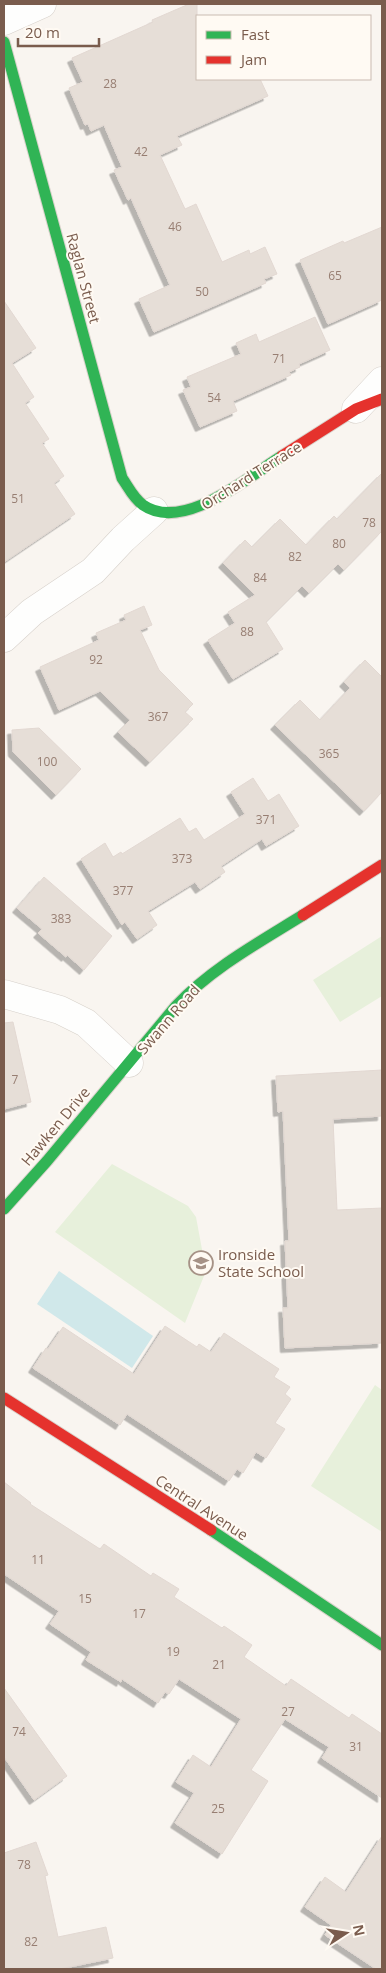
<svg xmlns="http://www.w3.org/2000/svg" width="386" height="1973" font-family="'Open Sans',sans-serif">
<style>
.green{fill:#e7f0db}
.water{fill:#d0e8ea}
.building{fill:#e6ded7;stroke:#e2d8d2;filter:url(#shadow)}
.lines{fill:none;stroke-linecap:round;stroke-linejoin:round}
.street-casing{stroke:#d7d1cb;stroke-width:29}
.fast-casing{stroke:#d9d2cb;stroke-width:13}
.jam-casing{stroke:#d9d2cb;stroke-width:13}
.street{stroke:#fefefd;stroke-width:28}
.fast{stroke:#30b455;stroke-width:11}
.jam{stroke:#e5322d;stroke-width:11}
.labels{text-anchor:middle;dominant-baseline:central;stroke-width:4;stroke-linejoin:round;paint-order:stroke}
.number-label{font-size:12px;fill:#977e72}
.street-label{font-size:15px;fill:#7a5c4d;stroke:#fffaf3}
.poi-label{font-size:15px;fill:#7a5c4d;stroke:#fffaf3;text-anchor:start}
</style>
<defs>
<filter id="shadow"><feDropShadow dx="-4.5" dy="4.5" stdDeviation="0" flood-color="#0004"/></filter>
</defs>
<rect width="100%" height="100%" fill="#f9f5f0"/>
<!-- green -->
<path class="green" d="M382,936v60l-42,26 -27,-42z
M112,1164l76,42 8,11 10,54 -21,52 -130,-91z
M375,1385l7,5v142l-71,-46z"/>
<!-- water -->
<path class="water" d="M59,1271l94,65 -21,32 -95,-64z"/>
<!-- building -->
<path class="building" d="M189,4h8v75h63l8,17 -91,40 5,9 -22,10 25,54 11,-5 26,58 27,-12 1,4 15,-7 12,27 -13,5 2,4 -112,49 -15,-33 31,-14 -39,-87 -3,2 -14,-30 8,-3 -18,-42 -13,6 -3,-7 -3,1 -16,-37 14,-6 -11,-24 81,-36 -1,-2z
M382,227v73l-54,24 -28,-64 43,-19 1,2z
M4,301l32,47 -24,15 22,34 -9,6 24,36 -7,4 22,33 -10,7 21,31 -71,48z
M315,317l15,33 -31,14 1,3 -11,5 2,3 -58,26 4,10 -37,16 -17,-37 8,-3 -4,-10 54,-23 -5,-11 20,-9 3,8z
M382,473v58l-38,39 -6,-6 -29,29 -7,-7 -36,36 17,27 -50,30 -25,-39 27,-17 -7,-11 27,-17 -32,-32 22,-23 7,7 28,-28 26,26 28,-29 3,3z
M144,606l8,19 -12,5 19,40 34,34 -8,8 8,7 -43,43 -32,-30 12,-12 -30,-29 -41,19 -19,-43 59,-27 -3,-7 30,-13 -2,-5z
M365,660l17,17v115l-18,19 -89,-86 25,-25 20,20 30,-32 -6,-6z
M39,728l42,41 -25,26 -43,-43 -1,-22z
M253,778l15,23 11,-7 20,32 -33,20 -4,-7 -41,27 4,6 -25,17 -5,-7 -47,29 9,14 -20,14 -12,-17 -3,3 -41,-66 24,-16 8,14 8,-5 1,2 58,-36 9,14 7,-4 8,12 41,-26 -14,-22z
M44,877l68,59 -28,34 -17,-15 -1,2 -28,-24 4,-4 -25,-21z
M13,1022l18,80 -27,7v-86z
M382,1070v46l-49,3 4,91 45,-2v135l-97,5 -2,-40h5l-3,-67h4l-6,-130 -5,1 -2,-36z
M165,1326l32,21 2,-3 12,8 13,-19 55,36 -5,8 16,10 -5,7 6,5 -16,24 10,6 -19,29 -10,-6 -13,21 -6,-4 -8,12 -102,-67 -7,11 -87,-57 13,-20 2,1 15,-22 71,47z
M4,1482l27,21 -1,1 70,45 4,-5 47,32 2,-3 26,16 -5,8 48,31 2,-2 28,19 -8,12 42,29 5,-7 58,39 3,-4 30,20v64l-60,-40 7,-11 -44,-28 -34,51 17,11 -46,73 -47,-31 19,-30 -18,-11 17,-27 18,12 30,-48 -62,-40 -10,15 -4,-2 -7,11 -36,-24 -1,3 -35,-22 5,-8 -41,-28 9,-13 -55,-37z
M4,1688l63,88 -33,24 -30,-43z
M382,1836v133h-6l-51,-34 6,-10 -26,-18 20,-30 21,15z
M36,1842l12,33 -3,1 13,61 48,-10 7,31 -53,11h-56v-116z"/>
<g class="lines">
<!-- street casing -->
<g class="street-casing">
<path id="street" d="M4,21l38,-17
M356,409l26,-28
M4,638l28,-26 61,-41 30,-32 31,-28
M4,994l56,16 26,13 43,40"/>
</g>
<!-- fast casing -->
<g class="fast-casing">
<path id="fast" d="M4,42l118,436c7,10 11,20 21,27 40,28 105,-28 139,-49
M4,1209l43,-48 129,-155c36,-38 82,-63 127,-91
M211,1530l171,115"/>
</g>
<!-- jam casing -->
<g class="jam-casing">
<path id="jam" d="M282,456l74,-47 26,-10
M303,915l79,-50
M4,1398l207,132"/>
</g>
<!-- street -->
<use href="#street" class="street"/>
<!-- fast -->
<use href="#fast" class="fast"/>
<!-- jam -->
<use href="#jam" class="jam"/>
</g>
<!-- icons -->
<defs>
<g id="school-ring" transform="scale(1.25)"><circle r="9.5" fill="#fffaf3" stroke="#a69286" stroke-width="1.5"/><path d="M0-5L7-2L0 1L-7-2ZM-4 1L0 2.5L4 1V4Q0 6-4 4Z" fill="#a69286"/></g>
</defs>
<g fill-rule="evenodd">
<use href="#school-ring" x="201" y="1263"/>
</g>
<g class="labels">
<!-- number labels -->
<g class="number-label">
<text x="110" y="83">28</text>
<text x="141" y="151">42</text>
<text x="175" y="226">46</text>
<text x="335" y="275">65</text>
<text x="202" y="291">50</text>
<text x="279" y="358">71</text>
<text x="214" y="397">54</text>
<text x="18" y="498">51</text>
<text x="369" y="522">78</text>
<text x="339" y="543">80</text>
<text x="295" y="556">82</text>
<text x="260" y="577">84</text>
<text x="247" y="631">88</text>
<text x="96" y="659">92</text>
<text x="158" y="716">367</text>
<text x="329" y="753">365</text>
<text x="47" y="761">100</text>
<text x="266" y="819">371</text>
<text x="182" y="858">373</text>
<text x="123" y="890">377</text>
<text x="61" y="918">383</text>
<text x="15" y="1079">7</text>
<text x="38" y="1559">11</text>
<text x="85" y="1598">15</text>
<text x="139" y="1613">17</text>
<text x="173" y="1651">19</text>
<text x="219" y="1664">21</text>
<text x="288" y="1711">27</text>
<text x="19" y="1731">74</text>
<text x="356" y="1746">31</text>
<text x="218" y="1808">25</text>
<text x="24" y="1864">78</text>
<text x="31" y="1941">82</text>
</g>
<!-- street labels -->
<g class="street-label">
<text transform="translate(84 278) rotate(75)">Raglan Street</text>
<text transform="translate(251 475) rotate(-32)">Orchard Terrace</text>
<text transform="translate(168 1019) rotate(-49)">Swann Road</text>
<text transform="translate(55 1126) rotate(-50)">Hawken Drive</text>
<text transform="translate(202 1507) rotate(33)">Central Avenue</text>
</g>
<!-- poi labels -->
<g class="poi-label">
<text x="218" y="1254">Ironside<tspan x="218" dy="17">State School</tspan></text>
</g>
</g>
<!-- border -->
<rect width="386" height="1973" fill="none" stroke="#7a5c4d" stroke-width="10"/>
<!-- legend -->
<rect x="196" y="15" width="175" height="65" fill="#fffaf3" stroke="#cabbb1"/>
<rect x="206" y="31" width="25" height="8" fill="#30b455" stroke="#cabbb1"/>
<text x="241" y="40" font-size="15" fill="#7a5c4d">Fast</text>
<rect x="206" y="56" width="25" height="8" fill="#e5322d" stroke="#cabbb1"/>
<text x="241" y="65" font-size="15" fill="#7a5c4d">Jam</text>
<!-- north arrow -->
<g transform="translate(346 1933) rotate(78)" stroke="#fffaf3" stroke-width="4" paint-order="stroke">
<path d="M0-4L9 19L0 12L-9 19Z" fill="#7a5c4d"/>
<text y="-8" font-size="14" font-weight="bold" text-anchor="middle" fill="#7a5c4d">N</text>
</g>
<!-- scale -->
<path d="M18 38v8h81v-8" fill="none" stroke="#7a5c4d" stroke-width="2.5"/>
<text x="25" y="38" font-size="15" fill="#7a5c4d" stroke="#fffaf3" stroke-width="4" paint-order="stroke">20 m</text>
</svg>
